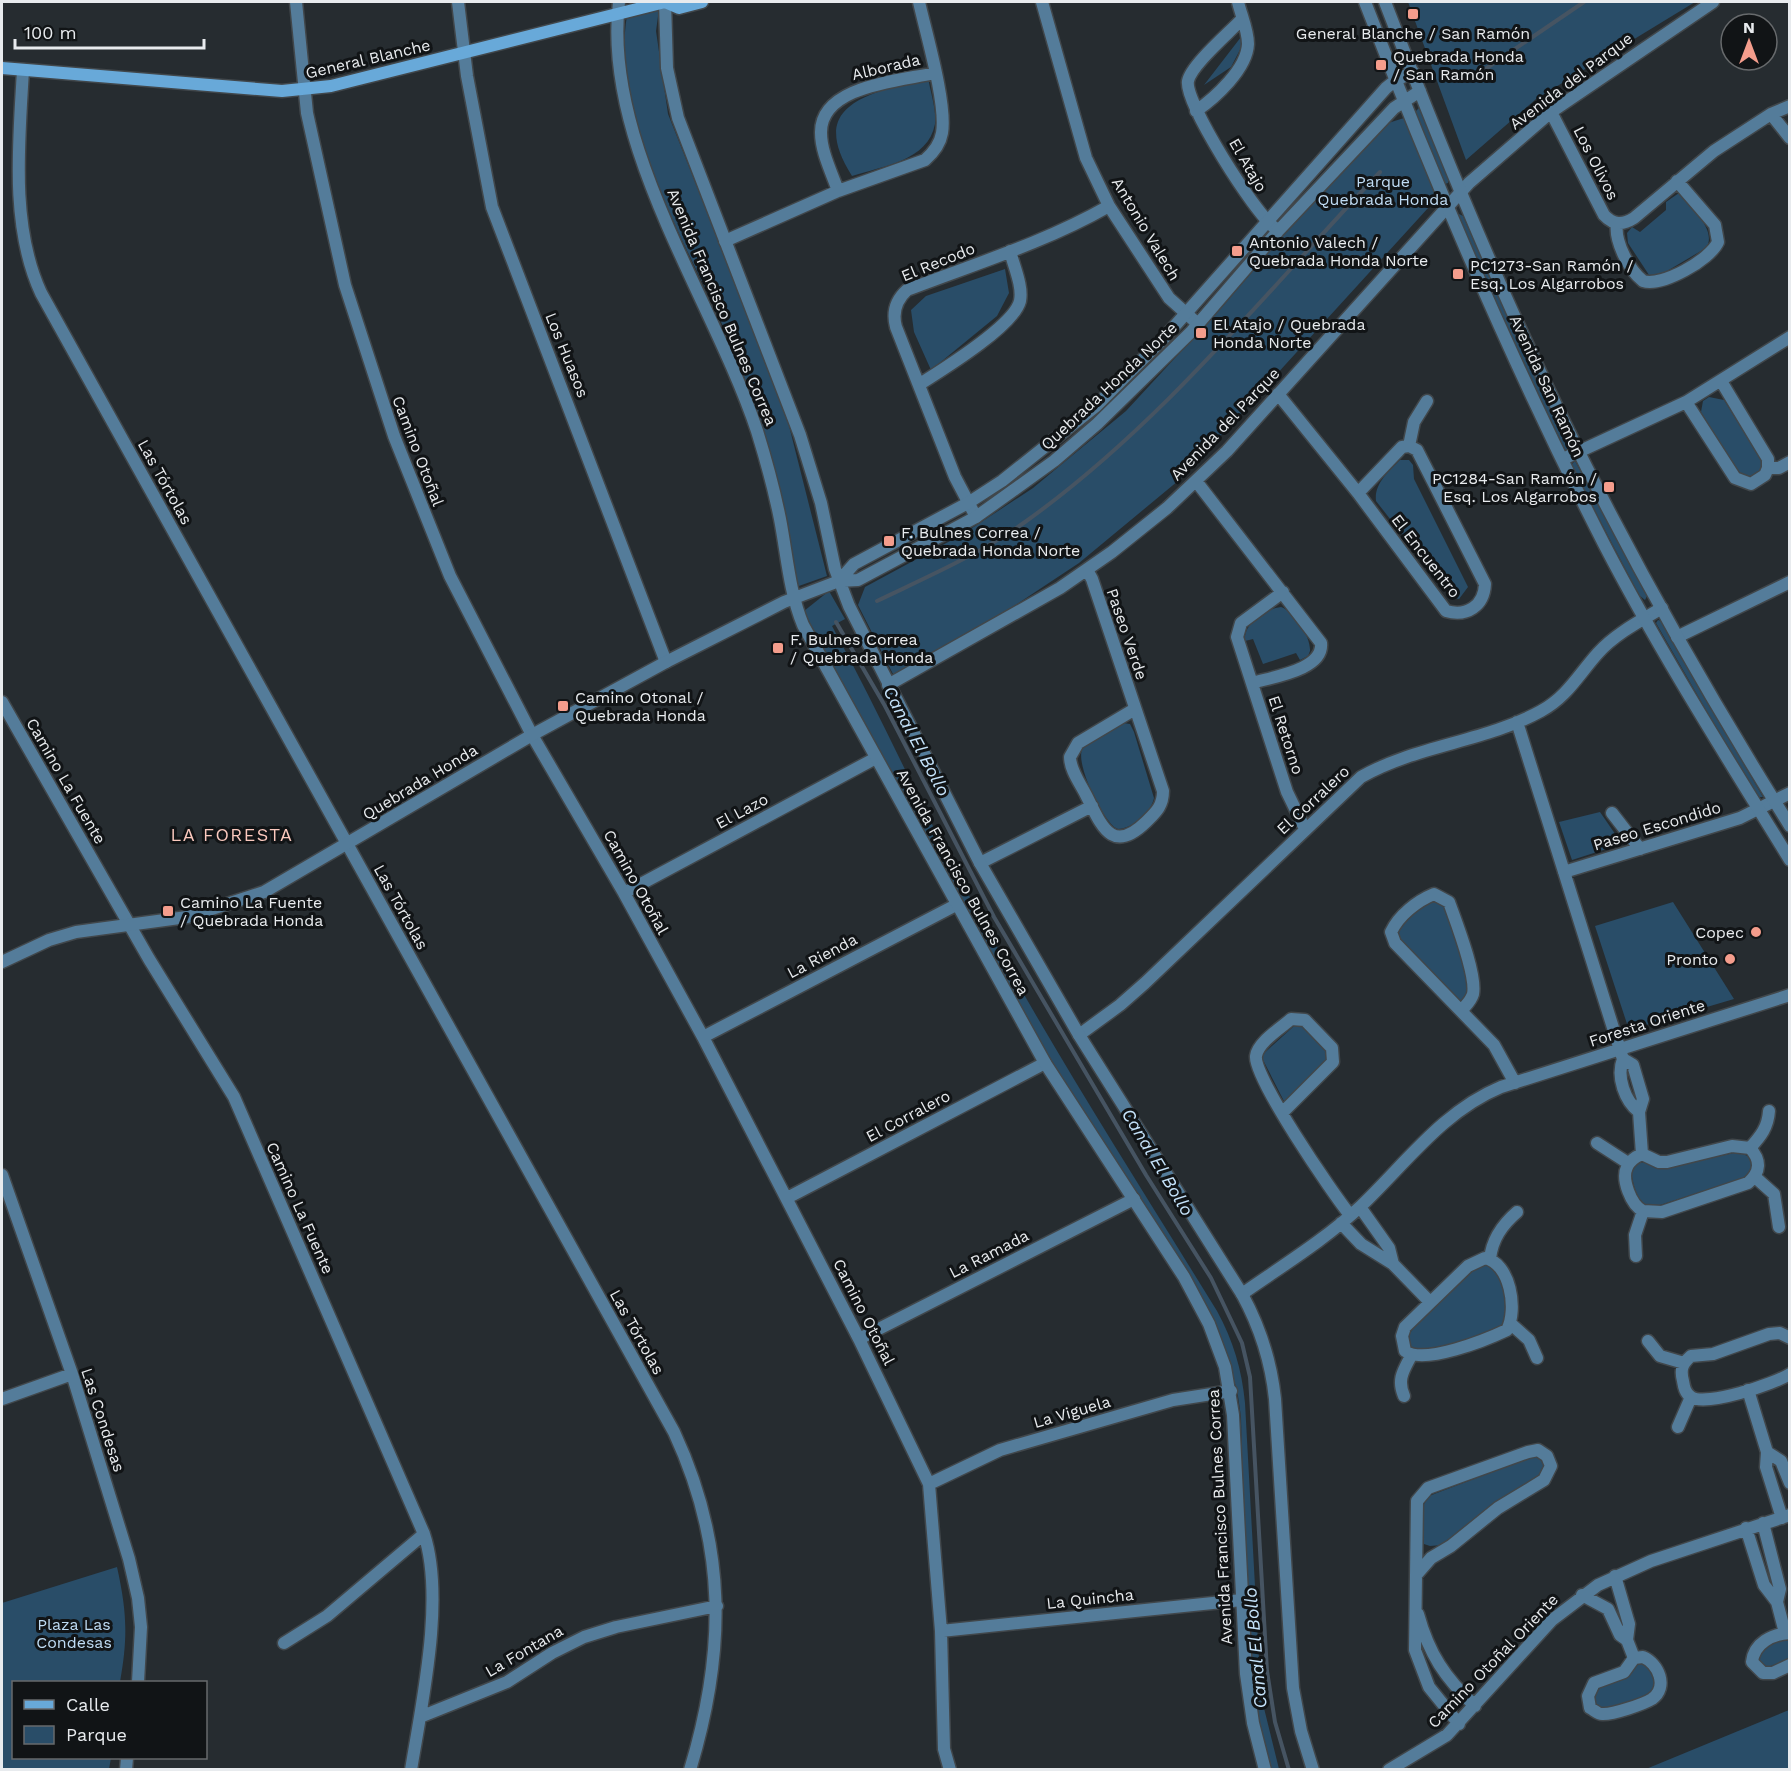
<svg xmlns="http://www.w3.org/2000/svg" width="1791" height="1771" font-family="'Work Sans',sans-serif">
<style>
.green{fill:#294d68}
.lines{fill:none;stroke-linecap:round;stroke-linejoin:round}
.stream{stroke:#465462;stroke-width:4}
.minor-casing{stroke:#41474b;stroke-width:15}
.tertiary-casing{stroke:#41474b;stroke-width:15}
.secondary-casing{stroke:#41474b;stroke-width:15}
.minor{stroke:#547c9a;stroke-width:12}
.tertiary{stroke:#547c9a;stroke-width:12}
.secondary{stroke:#68a9d9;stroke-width:12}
.poi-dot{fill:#f49d8c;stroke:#111416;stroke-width:2}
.labels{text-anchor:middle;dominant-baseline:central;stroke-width:6;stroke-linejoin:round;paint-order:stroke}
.poi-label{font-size:16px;fill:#e8ebee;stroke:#111416;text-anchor:start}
.street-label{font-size:16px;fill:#e8ebee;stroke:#111416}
.park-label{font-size:16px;fill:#bfdcf4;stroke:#111416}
.water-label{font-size:18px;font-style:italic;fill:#c5e3fb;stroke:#111416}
.neighbourhood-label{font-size:18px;letter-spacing:1.5px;fill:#fbc9be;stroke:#111416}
</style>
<rect width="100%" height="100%" fill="#262c30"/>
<!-- green -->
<path class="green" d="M630,2h30l-4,29 12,83 115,288 44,174 -31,11c-14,-71 -26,-142 -52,-211 -39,-107 -145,-258 -114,-374z
M1408,2h287l-159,97 -70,61z
M1241,37l2,7 -12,23 -27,18z
M928,77c2,14 9,34 7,47 -7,37 -52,42 -83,52 -47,-74 20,-82 76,-99z
M1419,108l29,69v6l-3,1 -30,-72z
M1404,118l35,78 -255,280 -105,87 -80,53 -105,60 -36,-71 7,-18 98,-53 70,-46 93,-77 97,-105 126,-147 36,-35z
M1679,193c11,14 39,37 27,55l-44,26 -13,1 -21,-32 -1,-10 5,-6 8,5 26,-22v-8z
M1459,214l4,2 46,105 59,125 -2,5 -47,-92 -61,-141z
M1005,269l4,24 -12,23 -66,54 -17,-38 -3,-22 15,-14z
M1709,397l15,3 39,62c-3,13 -11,18 -24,15l-38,-65 2,-11z
M1400,460h9l4,5 1,14 54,108 -9,12 -8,-2 -75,-96c-2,-17 12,-29 24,-41z
M1575,461l72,135 -2,4 -6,-5 -68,-130z
M829,591l16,28 -13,7c44,80 81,163 123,243 79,152 172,296 262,442 16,29 25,59 28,92l16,293 18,73h-11l-13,-46 -9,-74 -5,-232 -4,-28 -26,-66 -164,-261 -221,-406 -22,-45z
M1281,607c14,5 30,30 29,44l-2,5 -8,4 -4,-7 -33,11 -10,-25 -8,2c-2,-17 20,-32 36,-34z
M1658,620l3,1 102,176h-7l-100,-174z
M1123,723l7,1 4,8 20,66c-3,15 -20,30 -36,31 -13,-3 -45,-68 -35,-81 8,-11 28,-18 40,-25z
M1600,812l22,32 -50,16 -13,-38z
M1433,896l15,12 15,43 6,41 -6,12 -69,-63 3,-20z
M1673,902l61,97 -105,31 -34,-104z
M1311,1025l21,33 -45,49 -26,-51 33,-30z
M1738,1152l12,5c4,9 3,13 -4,20l-95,31c-15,-6 -17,-22 -20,-36l4,-9 13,-1 13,7z
M1484,1262l17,7 10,42 -7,17 -83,25 -11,-2 -1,-17 25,-31z
M1534,1456l8,4 3,6 -3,9 -48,29 -52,41 -12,1 -6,-2 -3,-35 8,-13z
M117,1567c10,45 11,70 3,115h-106v76h97l-2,11h-107v-166z
M1789,1637v22l-26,10 -6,-7 7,-16 16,-8z
M1635,1662l15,3c6,11 7,17 2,29l-43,16 -17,-4 -1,-10 6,-9z
M1789,1710v59h-143z"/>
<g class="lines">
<!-- stream -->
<path class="stream" d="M1481,72l103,-70
M877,601c50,-24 103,-47 148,-79 136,-97 241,-230 355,-350
M836,622l49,84 109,211 152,258 65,103 31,65 8,34 17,294 8,51 14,48"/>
<!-- minor casing -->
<g class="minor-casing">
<path id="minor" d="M296,2l11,111 38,172 49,151 56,140 82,159 92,158 79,144 156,302 70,145 12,147 3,118 6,21
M458,2l9,74 25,131 174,455
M1042,2l44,156 23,48 60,92 29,26
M1242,19c-13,14 -51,46 -54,62 -4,21 67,133 87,147
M23,70c-4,72 -13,156 18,223l633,1139c53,114 52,219 16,338
M1196,111c19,-13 51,-42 52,-67 0,-14 -7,-29 -10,-42
M1551,112l53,103c9,10 19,10 30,3l80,-67 57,-37 19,-8
M1771,114l19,24
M838,191c-6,-18 -17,-39 -17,-58 -1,-48 80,-52 114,-60
M1617,223c-3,18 12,47 26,58 19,6 67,-21 75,-39l-3,-17 -38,-44
M725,241l113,-50 87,-31c8,-7 15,-15 17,-27 5,-29 -16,-100 -23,-131
M920,384c22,-14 94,-58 100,-83 3,-15 -6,-34 -10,-50
M1278,394l80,99 88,118c21,6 38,-5 39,-27l-68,-134 -8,-4 -7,1 -44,46
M1686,402l49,76 16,6 14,-9 3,-7v-9l-47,-78
M1409,446l5,-24 13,-21
M1563,459l123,-57 104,-65
M1768,468h11l11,-6
M1196,481l125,162c3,27 -49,34 -69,40
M976,517l-21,-40 -59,-150c-4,-15 0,-27 11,-37 68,-26 139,-48 202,-84
M1087,570l5,9 71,212c0,15 -7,21 -17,31 -35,34 -45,2 -60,-27 -6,-12 -16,-25 -16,-38l8,-14 57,-34
M1283,592l-42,31 -4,14 50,155 18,37
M1677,637l113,-55
M888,685l172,-97 52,-36 55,-44 60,-57 242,-268 82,-71 162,-110
M2,702l147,257 85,138 190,437c21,64 -2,168 -13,236
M1517,722l103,328 3,9 10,6 10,34 -4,13 3,42
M1612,813l28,36
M980,863l112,-57
M1564,872l176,-54 50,-25
M624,893l252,-135
M1462,1010c4,-5 9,-9 11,-16 4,-19 -17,-72 -24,-92l-15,-8c-17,7 -35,21 -43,38l4,11 99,102 21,38
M1079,1035l41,-30 25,-22 216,-206c56,-32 124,-35 180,-66 26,-14 38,-37 57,-58 17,-19 42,-32 64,-45
M703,1037l253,-132
M1623,1059c-7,18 2,42 16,53
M1283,1112l50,-50 -1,-14 -27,-28 -14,-1c-10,9 -33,23 -35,37 -3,21 77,138 94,159
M1597,1143l31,20
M1732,1146l18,2c11,12 11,24 -2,35l-86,29 -19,-1c-12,-6 -22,-32 -16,-44 3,-7 8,-10 15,-13l17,8h8z
M1750,1148c11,-12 18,-21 19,-37
M2,1175l70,199 57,185 9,39 3,29 -3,55
M1755,1177l19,17 5,33
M787,1198l258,-135
M1360,1207l29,41 4,16
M1341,1223l20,21 32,20 36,37
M1636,1256l-1,-21 8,-24
M1485,1258c25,5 33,51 22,72 -21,10 -83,35 -102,21l-3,-15 3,-9 63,-61z
M1490,1259c2,-20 12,-34 27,-47
M1242,1294c40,-28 84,-55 119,-88 45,-43 82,-95 140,-119l289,-92
M1510,1323l19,17 8,18
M1790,1338l-10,-5 -11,1 -56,20 -22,2c-9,8 -11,13 -8,25 1,6 2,12 8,16 15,10 83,-13 99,-23
M859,1339l275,-140
M1648,1341l12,15 24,7
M1748,1390l19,62 -1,15 16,51
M1404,1396c-7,-16 -1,-25 7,-40
M2,1399l70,-25
M1678,1427l13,-30
M1767,1452l14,9 9,22
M929,1484l71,-34 173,-50 58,-9
M1763,1523l17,66 -3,13 8,31
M1746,1528l18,57 13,17
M1417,1574l14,-16 20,-12 47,-38 46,-28 7,-14 -4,-10 -9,-6 -10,2 -100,36 -11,13 -2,149 14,37 30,37
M1615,1576l14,48 -2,16
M1582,1595l26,14 12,26 7,5 7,18
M1418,1614c11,40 27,64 57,92
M941,1631l301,-31
M1790,1633c-18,1 -36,10 -38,29l11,11h10l17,-8
M284,1643l43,-27 97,-82
M1643,1657c15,6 26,30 9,42 -8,5 -40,16 -50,15 -4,0 -8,-4 -12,-6l-2,-12 6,-13 30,-11 10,-14z
M420,1717l87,-35 45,-29 32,-16 32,-10 101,-21
M126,1770l1,-12
M1389,1770l58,-35 105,-115 46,-35 53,-24 139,-46"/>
</g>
<!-- tertiary casing -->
<g class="tertiary-casing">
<path id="tertiary" d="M619,2c-17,142 94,297 138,429 9,29 17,58 23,88 7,36 9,72 23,106l242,438 139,214 25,47 16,43 8,48 13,259 7,49 12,47
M665,2l2,66 11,50 122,317 21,68 14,66 14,37 131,257 99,172 163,259c18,33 29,67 33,105l18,289 8,43 12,39
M1365,2c71,184 149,366 239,542 56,108 122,212 186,316
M1385,2c43,112 88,224 138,333 77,169 168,333 267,491
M839,581l15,-17 114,-61 34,-22 94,-75 68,-68 222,-250 10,-8 17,-8
M2,962l47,-22 27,-8 111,-15 77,-25 268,-157 134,-73 118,-60 55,-21 19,-1 118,-63 78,-56 43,-37 95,-93 86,-100 116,-123 26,-17"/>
</g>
<!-- secondary casing -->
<g class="secondary-casing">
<path id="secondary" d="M665,2l14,6 23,-6
M2,68l280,23 49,-5 334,-84"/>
</g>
<!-- minor -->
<use href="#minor" class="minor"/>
<!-- tertiary -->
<use href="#tertiary" class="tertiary"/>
<!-- secondary -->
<use href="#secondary" class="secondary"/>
</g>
<!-- markers -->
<g class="poi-dot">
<rect x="1407" y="8" width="12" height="12" rx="3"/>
<rect x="1375" y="59" width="12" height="12" rx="3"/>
<rect x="1231" y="245" width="12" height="12" rx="3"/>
<rect x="1452" y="268" width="12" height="12" rx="3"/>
<rect x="1195" y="327" width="12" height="12" rx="3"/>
<rect x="1603" y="481" width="12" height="12" rx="3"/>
<rect x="883" y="535" width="12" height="12" rx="3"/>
<rect x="772" y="642" width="12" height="12" rx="3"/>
<rect x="557" y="700" width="12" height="12" rx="3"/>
<rect x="162" y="905" width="12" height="12" rx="3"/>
<circle cx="1756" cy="932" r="6"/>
<circle cx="1730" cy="959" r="6"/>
</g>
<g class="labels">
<!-- poi labels -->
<g class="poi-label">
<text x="1413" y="33" text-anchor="middle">General Blanche / San Ramón</text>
<text x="1393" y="56">Quebrada Honda<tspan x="1393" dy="18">/ San Ramón</tspan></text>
<text x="1249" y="242">Antonio Valech /<tspan x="1249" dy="18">Quebrada Honda Norte</tspan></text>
<text x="1470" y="265">PC1273-San Ramón /<tspan x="1470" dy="18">Esq. Los Algarrobos</tspan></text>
<text x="1213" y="324">El Atajo / Quebrada<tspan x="1213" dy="18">Honda Norte</tspan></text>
<text x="1597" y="478" text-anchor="end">PC1284-San Ramón /<tspan x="1597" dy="18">Esq. Los Algarrobos</tspan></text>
<text x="901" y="532">F. Bulnes Correa /<tspan x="901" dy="18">Quebrada Honda Norte</tspan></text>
<text x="790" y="639">F. Bulnes Correa<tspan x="790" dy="18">/ Quebrada Honda</tspan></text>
<text x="575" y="697">Camino Otonal /<tspan x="575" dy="18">Quebrada Honda</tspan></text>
<text x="180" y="902">Camino La Fuente<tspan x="180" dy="18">/ Quebrada Honda</tspan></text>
<text x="1744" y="932" text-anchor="end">Copec</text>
<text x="1718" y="959" text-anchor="end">Pronto</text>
</g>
<!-- street labels -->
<g class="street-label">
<text transform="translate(368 59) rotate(-13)">General Blanche</text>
<text transform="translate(886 67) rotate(-13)">Alborada</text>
<text transform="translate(1571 81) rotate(-37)">Avenida del Parque</text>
<text transform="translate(1596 163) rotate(63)">Los Olivos</text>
<text transform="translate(1248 165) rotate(60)">El Atajo</text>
<text transform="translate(1146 229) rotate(59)">Antonio Valech</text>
<text transform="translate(938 262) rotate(-22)">El Recodo</text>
<text transform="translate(722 307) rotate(67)">Avenida Francisco Bulnes Correa</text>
<text transform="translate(567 355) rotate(68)">Los Huasos</text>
<text transform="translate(1109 386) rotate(-43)">Quebrada Honda Norte</text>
<text transform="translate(1547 386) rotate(65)">Avenida San Ramón</text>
<text transform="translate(1225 424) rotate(-46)">Avenida del Parque</text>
<text transform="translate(418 451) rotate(69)">Camino Otoñal</text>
<text transform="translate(165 482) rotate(61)">Las Tórtolas</text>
<text transform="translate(1426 556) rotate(52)">El Encuentro</text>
<text transform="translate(1127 634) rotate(71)">Paseo Verde</text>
<text transform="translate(1286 735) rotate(72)">El Retorno</text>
<text transform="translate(66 781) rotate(60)">Camino La Fuente</text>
<text transform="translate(420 782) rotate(-31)">Quebrada Honda</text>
<text transform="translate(1313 800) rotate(-43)">El Corralero</text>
<text transform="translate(742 811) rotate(-28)">El Lazo</text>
<text transform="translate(1657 826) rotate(-17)">Paseo Escondido</text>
<text transform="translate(636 882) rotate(61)">Camino Otoñal</text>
<text transform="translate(963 882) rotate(61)">Avenida Francisco Bulnes Correa</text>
<text transform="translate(401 907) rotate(61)">Las Tórtolas</text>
<text transform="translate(822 956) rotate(-28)">La Rienda</text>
<text transform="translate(1647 1023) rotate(-18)">Foresta Oriente</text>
<text transform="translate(908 1116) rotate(-28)">El Corralero</text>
<text transform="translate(300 1208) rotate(66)">Camino La Fuente</text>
<text transform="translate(989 1254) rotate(-27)">La Ramada</text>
<text transform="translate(864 1312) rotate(63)">Camino Otoñal</text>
<text transform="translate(637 1332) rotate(61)">Las Tórtolas</text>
<text transform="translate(1072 1412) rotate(-16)">La Viguela</text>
<text transform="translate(103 1420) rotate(72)">Las Condesas</text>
<text transform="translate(1220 1517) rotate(-93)">Avenida Francisco Bulnes Correa</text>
<text transform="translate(1090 1599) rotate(-6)">La Quincha</text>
<text transform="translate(524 1651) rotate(-30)">La Fontana</text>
<text transform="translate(1493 1661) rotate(-46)">Camino Otoñal Oriente</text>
</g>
<!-- park labels -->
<g class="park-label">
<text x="1383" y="181">Parque<tspan x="1383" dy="18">Quebrada Honda</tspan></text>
<text x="74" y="1624">Plaza Las<tspan x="74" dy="18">Condesas</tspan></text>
</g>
<!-- water labels -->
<g class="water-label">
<text transform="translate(917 741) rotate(62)">Canal El Bollo</text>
<text transform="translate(1158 1162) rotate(59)">Canal El Bollo</text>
<text transform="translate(1255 1648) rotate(-95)">Canal El Bollo</text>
</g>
<!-- neighbourhood labels -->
<g class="neighbourhood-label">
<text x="232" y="834">LA FORESTA</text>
</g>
</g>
<!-- border -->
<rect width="1791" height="1771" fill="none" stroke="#e8ebee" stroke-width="6"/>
<!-- legend -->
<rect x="12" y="1681" width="195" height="78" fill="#111416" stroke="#676a6c" stroke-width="1.5"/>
<rect x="24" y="1700" width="30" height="9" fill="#68a9d9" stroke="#676a6c" stroke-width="1.5"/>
<text x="66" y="1711" font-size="18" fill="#e8ebee">Calle</text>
<rect x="24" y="1726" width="30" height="18" fill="#294d68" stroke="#676a6c" stroke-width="1.5"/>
<text x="66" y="1741" font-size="18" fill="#e8ebee">Parque</text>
<!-- north arrow -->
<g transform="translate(1749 42)"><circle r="28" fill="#111416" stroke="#676a6c" stroke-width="1.5"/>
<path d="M0-4.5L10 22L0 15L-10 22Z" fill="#f49d8c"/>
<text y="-9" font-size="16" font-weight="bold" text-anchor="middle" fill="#e8ebee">N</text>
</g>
<!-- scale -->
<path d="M15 39v9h189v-9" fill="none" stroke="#e8ebee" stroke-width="3"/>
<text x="24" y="39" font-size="18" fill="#e8ebee" stroke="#111416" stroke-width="4.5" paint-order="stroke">100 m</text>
</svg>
